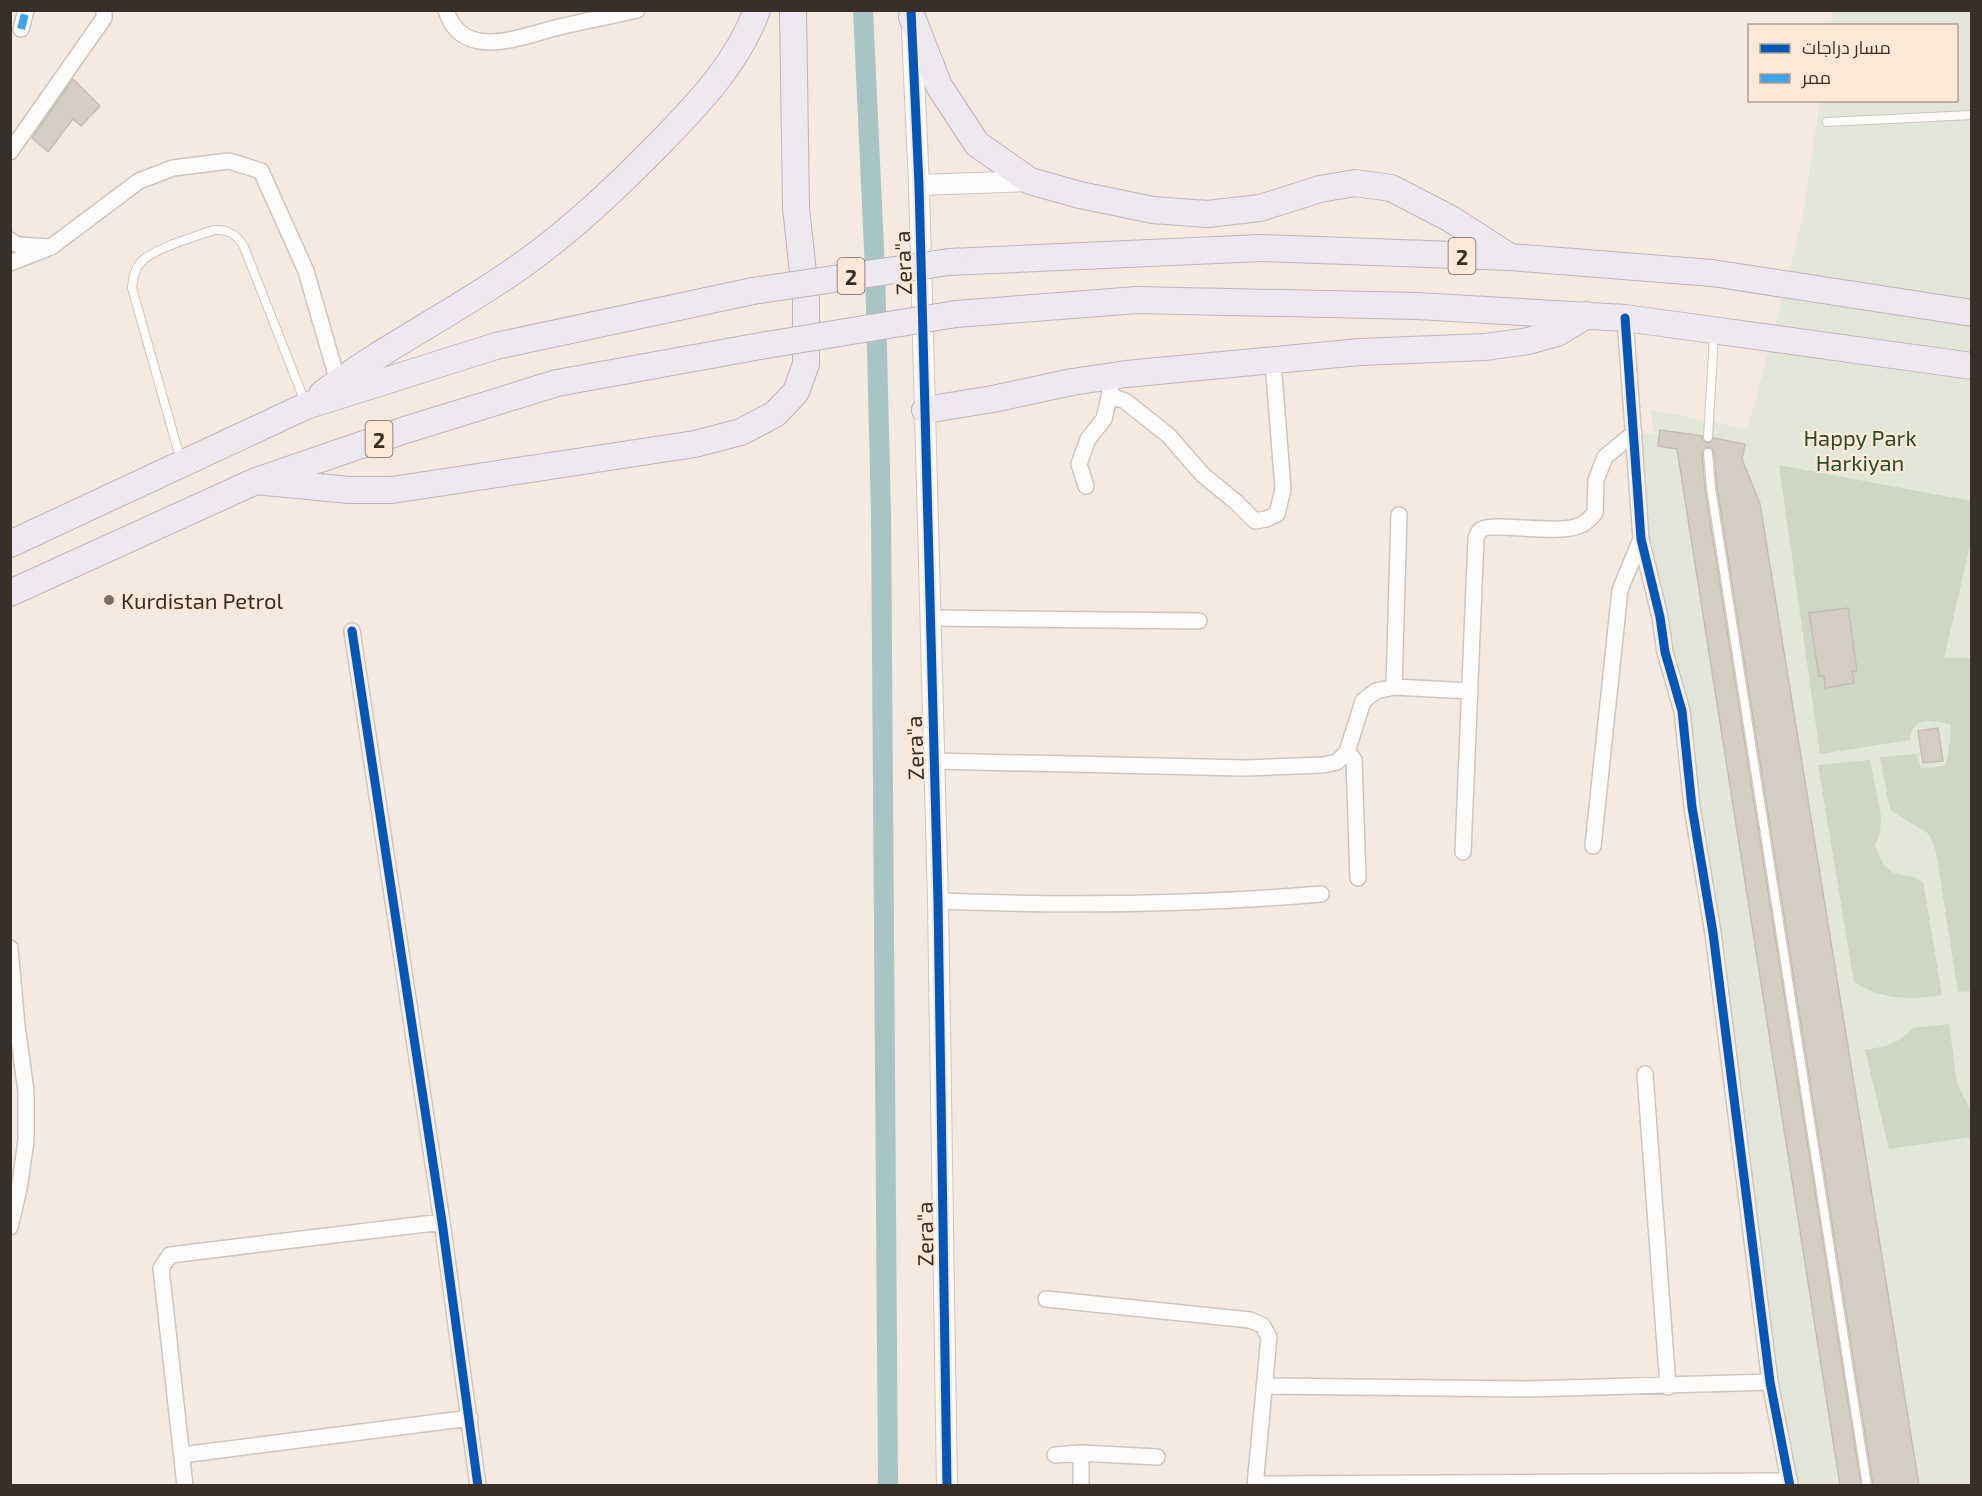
<svg xmlns="http://www.w3.org/2000/svg" width="1982" height="1496" font-family="'Exo 2',Cairo,sans-serif">
<style>
.green{fill:#e2e7d8}
.forest{fill:#cdd7c3}
.lines{fill:none;stroke-linecap:round;stroke-linejoin:round}
.canal{stroke:#a8c5c5;stroke-width:20}
.building{fill:#d7cec3;stroke:#c5bdb5;stroke-width:1.5}
.service-casing{stroke:#cec5be;stroke-width:10}
.minor-casing{stroke:#cec5be;stroke-width:18}
.tertiary-casing{stroke:#cec5be;stroke-width:22}
.trunk-casing{stroke:#beb3bb;stroke-width:28}
.service{stroke:#fefcfa;stroke-width:8}
.minor{stroke:#fefcfa;stroke-width:15}
.tertiary{stroke:#fefcfa;stroke-width:20}
.trunk{stroke:#eee8f1;stroke-width:26}
.trunk-bridge-casing{stroke:#beb3bb;stroke-width:28;stroke-linecap:butt}
.trunk-bridge{stroke:#eee8f1;stroke-width:26}
.quiet{stroke:#3fa3eb;stroke-width:8;stroke-dasharray:15 8;stroke-linecap:butt}
.cycleway-casing{stroke:#fee8d7;stroke-width:13}
.cycleway{stroke:#0057b8;stroke-width:9}
.poi-dot{fill:#7a7069;stroke:#fee8d7;stroke-width:2}
.labels{text-anchor:middle;dominant-baseline:central;stroke-width:4.5;stroke-linejoin:round;paint-order:stroke}
.shield{fill:#fee8d7;stroke:#73665d;stroke-width:1.5}
.shield-label{font-size:21px;font-weight:bold;fill:#382f29}
.street-label{font-size:22px;fill:#382f29;stroke:#fee8d7}
.park-label{font-size:22px;fill:#264d26;stroke:#fee8d7}
.poi-label{font-size:22px;fill:#382f29;stroke:#fee8d7;text-anchor:start}
</style>
<rect width="100%" height="100%" fill="#f5e9e0"/>
<!-- green -->
<path class="green" d="M1833,11h138v1474h-182l-155,-1052 20,1 -3,-24 97,19 54,-207 18,-121 136,-1v-74l-125,-1z"/>
<!-- forest -->
<path class="forest" d="M1779,465l192,36v40l-27,117h27v333l-13,1 -22,-140 -7,-18 -39,-24 -10,-53 37,-3 4,14 24,-2c3,-5 6,-34 6,-41 -19,-5 -38,-10 -41,15l-90,14z
M1870,760l11,57 -1,15 -5,13c4,10 8,24 20,28 11,5 15,0 28,9l19,113c-31,5 -61,5 -88,-13l-36,-217z
M1949,1024l8,59 14,28v26l-82,12 -24,-99 21,-4 15,-7 12,-11z"/>
<g class="lines">
<!-- canal -->
<path class="canal" d="M863,10l12,260 6,242 7,974"/>
</g>
<!-- building -->
<path class="building" d="M73,79l27,27 -19,20 -8,-7 -25,33 -16,-14z
M1660,430l42,6 1,4 4,3 4,-1 3,-4 31,6 -3,15 18,45 159,981h-46l-156,-998 -3,-35 -3,-4 -4,-1 -5,7 3,35 156,996h-21l-163,-1036 -19,-3z
M1848,608l9,63h-5l2,12 -29,5 -1,-12h-5l-10,-63z
M1938,728l5,33 -20,2 -5,-32z"/>
<g class="lines">
<!-- service casing -->
<g class="service-casing">
<path id="service" d="M1827,122l145,-7
M1708,437l6,-102
M1708,453l3,35 156,998
M181,461l-49,-173c1,-9 2,-18 9,-26 11,-13 56,-26 73,-32 14,-1 23,4 30,17l61,155"/>
</g>
<!-- minor casing -->
<g class="minor-casing">
<path id="minor" d="M446,10c16,53 76,26 113,17 26,-6 52,-11 78,-17
M21,29l5,-19
M10,152l94,-134v-8
M10,240l8,5 33,2 88,-66 34,-13 56,-7 32,10 45,100 32,111
M10,263l36,-14
M1625,318l16,221 19,78 5,35 17,59 10,96 21,126 57,449 20,104
M1110,396l15,5 43,34 35,40 33,27 19,19 11,-2 11,-5 6,-25 -10,-128
M1086,486l-7,-22 9,-25 16,-20 7,-31
M929,618l270,3
M352,631l90,591 36,264
M1394,687l5,-172
M1347,752l7,8 4,118
M934,761l311,7 78,-3 14,-3 10,-10 16,-51 13,-10 18,-4 76,4
M1593,846l27,-256 21,-51
M1463,852l13,-314c2,-3 2,-6 5,-8 9,-9 78,6 100,-5 5,-2 10,-8 14,-12l1,-33 9,-23 29,-24
M938,901c128,5 255,4 383,-7
M10,948l7,78 9,65v50l-7,48 -9,38
M1645,1074l23,313
M1046,1299l204,21 12,5 7,12 -14,149
M1264,1386l264,3 242,-7
M1081,1453v33
M182,1455l288,-37
M1055,1455l26,-2 76,4
M1255,1484l535,-3
M185,1486l-24,-218 9,-13 272,-33"/>
</g>
<!-- tertiary casing -->
<g class="tertiary-casing">
<path id="tertiary" d="M912,31l7,154 19,716 9,585
M919,185l111,-4"/>
</g>
<!-- trunk casing -->
<g class="trunk-casing">
<path id="trunk" d="M912,17l27,69 38,58 53,37 50,14 73,15 54,4 53,-6 60,-19 35,-6 36,5 60,31 59,38
M949,262l312,-14 249,9 202,16 260,40
M956,314l181,-14 280,6 208,12 347,48
M322,394c62,-47 132,-81 196,-126 53,-37 101,-83 146,-129 37,-38 75,-79 93,-129
M925,410l68,-11 79,-17 54,-8 234,-22 125,-5 43,-6 29,-8 30,-18
M256,481l93,9h43l303,-46 46,-12 34,-18 21,-22 10,-28v-64l-10,-92 -3,-198
M10,544l296,-138 190,-60 257,-55
M10,593l246,-112 149,-51 152,-47 209,-38"/>
</g>
<!-- service -->
<use href="#service" class="service"/>
<!-- minor -->
<use href="#minor" class="minor"/>
<!-- tertiary -->
<use href="#tertiary" class="tertiary"/>
<!-- trunk -->
<use href="#trunk" class="trunk"/>
<!-- trunk-bridge casing -->
<g class="trunk-bridge-casing">
<path id="trunk-bridge" d="M753,291l196,-29
M766,345l190,-31"/>
</g>
<!-- trunk-bridge -->
<use href="#trunk-bridge" class="trunk-bridge"/>
<!-- quiet -->
<path class="quiet" d="M21,29l5,-19"/>
<!-- cycleway casing -->
<g class="cycleway-casing">
<path id="cycleway" d="M911,10l8,175 19,716 9,585
M1625,318l16,221 19,78 5,35 17,59 10,96 21,126 57,449 20,104
M352,631l90,591 36,264"/>
</g>
<!-- cycleway -->
<use href="#cycleway" class="cycleway"/>
</g>
<!-- markers -->
<circle class="poi-dot" cx="109" cy="600" r="6"/>
<g class="labels">
<!-- shield labels -->
<g class="shield">
<rect x="1448.5" y="238" width="27" height="36" rx="4.5"/>
<rect x="837.5" y="258" width="27" height="36" rx="4.5"/>
<rect x="365.5" y="421" width="27" height="36" rx="4.5"/>
</g>
<g class="shield-label">
<text x="1462" y="256">2</text>
<text x="851" y="276">2</text>
<text x="379" y="439">2</text>
</g>
<!-- street labels -->
<g class="street-label">
<text transform="translate(902 263) rotate(-92)">Zera"a</text>
<text transform="translate(914 748) rotate(-92)">Zera"a</text>
<text transform="translate(924 1234) rotate(-91)">Zera"a</text>
</g>
<!-- park labels -->
<g class="park-label">
<text x="1860" y="437">Happy Park<tspan x="1860" dy="25">Harkiyan</tspan></text>
</g>
<!-- poi labels -->
<g class="poi-label">
<text x="121" y="600">Kurdistan Petrol</text>
</g>
</g>
<!-- border -->
<rect width="1982" height="1496" fill="none" stroke="#382f29" stroke-width="24"/>
<!-- legend -->
<rect x="1748" y="24" width="210" height="78" fill="#fee8d7" stroke="#af9e91" stroke-width="1.5"/>
<rect x="1760" y="44" width="30" height="9" fill="#0057b8" stroke="#af9e91" stroke-width="1.5"/>
<text x="1802" y="54" font-size="18" fill="#382f29">مسار دراجات</text>
<rect x="1760" y="74" width="30" height="9" fill="#3fa3eb" stroke="#af9e91" stroke-width="1.5"/>
<text x="1802" y="84" font-size="18" fill="#382f29">ممر</text>
</svg>
